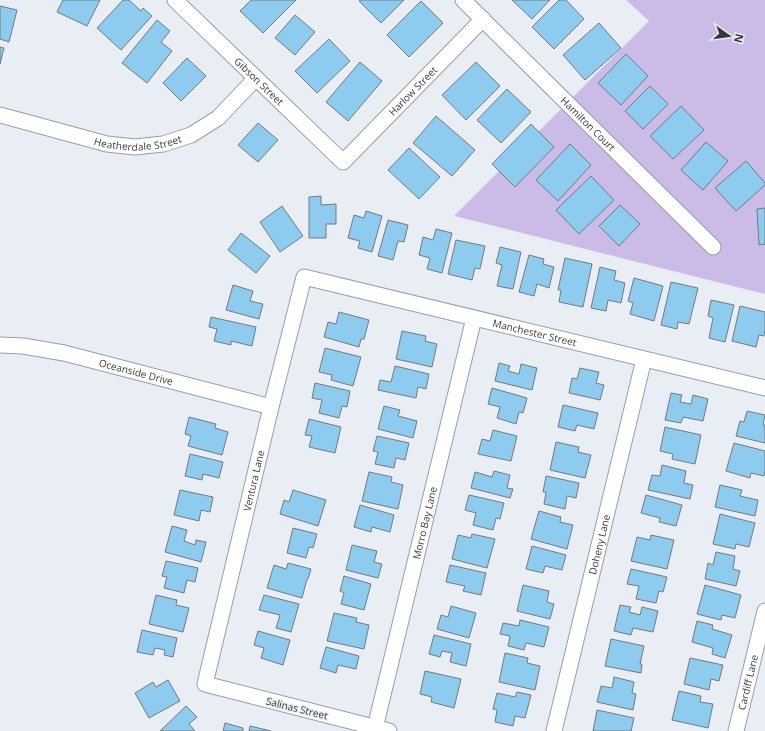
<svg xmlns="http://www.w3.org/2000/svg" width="765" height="731" font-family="'Open Sans',sans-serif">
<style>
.green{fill:#cbbce7}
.building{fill:#8dccee;stroke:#747a7e}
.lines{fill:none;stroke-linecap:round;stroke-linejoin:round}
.minor-casing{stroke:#999ea4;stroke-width:17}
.minor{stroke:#fff;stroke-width:15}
.labels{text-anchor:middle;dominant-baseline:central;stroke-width:3;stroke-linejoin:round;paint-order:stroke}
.street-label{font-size:10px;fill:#36383a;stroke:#e9eef4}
</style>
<rect width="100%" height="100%" fill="#e9eef4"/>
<!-- green -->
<path class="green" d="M626,0h139v294l-311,-78 195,-195z"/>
<!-- building -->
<path class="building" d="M63,0h37l-13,26 -30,-14z
M123,0h6l12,11 2,-3 9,8 -31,34 -24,-22z
M251,0h45l-33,33 -23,-22z
M361,0h43l-23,23 -22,-22z
M512,0h38l-18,19z
M559,0h7l18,19 -30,30 -22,-22z
M421,1l22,22 -34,34 -22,-22z
M0,6l17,4 -8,32 -9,-3z
M295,15l20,17 -20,23 -20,-17z
M157,20l13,11 -9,11 11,9 -25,32 -25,-20z
M599,23l22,25 -36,32 -22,-25z
M329,39l21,22 -33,32 -22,-22z
M0,47l4,1 -4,16z
M626,54l22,22 -27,29 -23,-22z
M187,58l19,18 -25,25 -18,-18z
M360,62l22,19 -34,40 -22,-19z
M476,62l24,24 -34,34 -24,-25z
M650,86l18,18 -25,25 -18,-18z
M507,89l24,23 -30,31 -24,-23z
M681,106l23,24 -31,29 -23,-23z
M436,116l39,34 -23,26 -39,-33z
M258,123l20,17 -20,22 -20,-17z
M531,124l23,23 -39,40 -23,-23z
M706,142l22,19 -25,29 -22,-20z
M570,144l21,21 -33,36 -22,-21z
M409,148l31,29 -21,22 -31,-29z
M746,161l19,22v2l-29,26 -21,-23z
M591,176l23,24 -35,34 -23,-24z
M321,196v9l15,-1v20h-10v14h-17v-41z
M620,205l20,19 -21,22 -20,-20z
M282,206l21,30 -23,16 -20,-30z
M765,208v36l-6,1 -2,-36z
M366,211l16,5 -10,36 -14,-4 2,-7 -12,-3 6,-23 10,3z
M388,220l20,5 -4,17 -6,-1 -5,19 -15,-4z
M436,229l16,4 -10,40 -15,-4 3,-11 -11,-3 4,-18 10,3z
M241,233l29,23 -14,17 -28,-23z
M456,240l29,6 -5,23 -5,-1 -3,12 -24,-6z
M500,247l21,5 -8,37 -16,-3 5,-21 -6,-2z
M529,255l15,4 -1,5 11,3 -5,21 -12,-4 -3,12 -15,-4z
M565,258l27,6 -9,43 -24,-5 2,-12h-3z
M600,267l16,4 -2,9 11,3 -4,20 -13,-3 -2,11 -15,-3z
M634,278l29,8 -9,35 -24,-7 3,-11 -5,-2z
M671,282l27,6 -9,36 -11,-2 -1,7 -16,-4z
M233,285l20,6 -3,10 13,3 -4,15 -33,-9z
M711,300l23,5 -9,37 -16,-4 4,-20 -5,-2z
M740,306l25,6v18l-1,6 -5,-1 -3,12 -24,-6z
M339,312l30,8 -5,19h-3l-2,8 -35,-10 4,-15 8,2z
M211,317l45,10 -4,19 -21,-5v4l-17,-4 3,-12 -8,-2z
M402,331l24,5 -1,5 12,3 -5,23 -36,-8z
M325,348l36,9 -8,29 -22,-6 1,-5 -13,-3z
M499,363l11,3 -2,5 11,3 2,-10 16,4 -5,22 -37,-9z
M395,366l34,8 -3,15 -8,-2 -2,11 -38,-8 2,-10 11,2z
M580,368l19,4 -3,11 8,2 -4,15 -31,-7 3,-15 5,1z
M315,383l35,8 -3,16 -5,-1 -3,12 -20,-5 3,-13 -10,-2z
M492,388l35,10 -4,15 -4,-1 -3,12 -19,-6 3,-11 -12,-3z
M671,393l11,2 -2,7 11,2 2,-9 15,4 -5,22 -20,-4 -2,6 -16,-3z
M563,405l35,8 -4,16 -17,-4 -2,6 -17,-4z
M384,406l16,4 -2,6 19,5 -4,17 -35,-9z
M747,411l18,4 -2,10h2v18l-29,-7 4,-15 4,1z
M189,417l27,7 -1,4 13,4 -6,23 -34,-9 3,-10 -6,-2z
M309,419l32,8 -6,26 -26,-6 3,-11 -7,-1z
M665,427l36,8 -6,29 -23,-5 1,-5 -13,-3z
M493,430l24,6 -6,25 -33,-7 4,-15 8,2z
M377,436l32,7 -4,17 -9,-2 -2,10 -19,-4 3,-12 -5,-1z
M556,442l23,5 -1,5 13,3 -6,23 -35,-8z
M734,443l31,8v20l-1,5 -13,-3 -1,5 -24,-7z
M190,454l33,8 -4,16 -16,-4 -1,6 -17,-4z
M662,465l24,6 -2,12 9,2 -3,14 -42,-9 4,-15 8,1z
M494,471l16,4 -3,13 6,1 -3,9 -39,-10 4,-16 17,5z
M369,472l23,5 -1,5 12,3 -5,24 -36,-8z
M546,476l33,7 -3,15 -9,-2 -2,13 -21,-5 2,-12h-3z
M720,485l22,5 -2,6 18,4 -3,16 -40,-9z
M180,490l33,7 -3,15 -9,-2 -2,11 -25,-6z
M293,490l33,10 -8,26 -38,-12 4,-14 5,2z
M469,495l35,8 -4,16 -4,-1 -3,12 -20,-5 3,-12 -11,-3z
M646,495l36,10 -6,21 -17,-4 1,-4 -19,-5z
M360,505l34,10 -4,17 -18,-5 -1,5 -17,-5z
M539,511l22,6 -1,5 13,3 -6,24 -36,-10z
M720,514l35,9 -6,24 -13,-3 -1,5 -22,-5z
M172,526l15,4 -3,11 11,4 1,-5 10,2 -5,20 -36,-10z
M293,528l24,6 -4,14 -4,-1 -3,11 -19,-5z
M472,534l23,5 -8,29 -35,-9 6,-24 13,3z
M651,535l23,5 -7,29 -36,-8 6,-24 13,3z
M352,545l25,6 -3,11 8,2 -4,14 -32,-8z
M532,546l34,9 -4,15 -17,-4 -2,7 -17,-4z
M716,552l19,4 -2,13 7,2 -4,15 -31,-7 3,-16 5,2z
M166,561l32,7 -3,14 -8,-2 -3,13 -20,-5 3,-11 -5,-1z
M288,563l23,6 -3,10h-1l-5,19 -35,-10 7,-23 12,4z
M450,565l36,8 -5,22 -18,-4 2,-5 -19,-4z
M631,569l36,8 -4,15 -4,-1 -3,12 -20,-4 3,-13 -12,-2z
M344,576l27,8 -7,26 -23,-6 3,-11 -4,-2z
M523,585l26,6 -2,11 7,2 -4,15 -33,-8z
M705,585l36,10 -6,23 -13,-3 -1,5 -24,-6z
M156,595l21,5 -1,5 13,3 -6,24 -34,-8z
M264,595l35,9 -8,28 -15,-4 4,-13 -21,-5z
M620,605l11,2 -2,5 11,3 2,-8 16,4 -5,21 -20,-4 -2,7 -17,-4z
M451,606l25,7 -7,25 -32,-9 4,-14 7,2z
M334,613l23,5 -1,4 13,3 -5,24 -37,-8z
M520,620l29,7 -5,20 -18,-4 -2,7 -16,-4 2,-10 -10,-2 3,-11 16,3z
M697,621l16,4 -1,4 20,6 -7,23 -13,-4 1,-6 -21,-6z
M142,630l35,8 -4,19 -9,-2 1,-5 -10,-2 -2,7 -16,-3z
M258,631l32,9 -7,25 -22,-7 3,-10 -10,-3z
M434,635l37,9 -5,22 -16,-4 2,-9 -10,-2 -2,6 -11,-3z
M611,639l33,7 -4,18h2l-1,9 -36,-7z
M326,647l33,9 -3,13 -18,-4 -2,8 -16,-5z
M505,653l23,5 -1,5 13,3 -5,24 -36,-8z
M690,658l33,7 -4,16 -8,-2 -2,11 -25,-6z
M425,671l36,8 -7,29 -23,-6 1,-5 -12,-3z
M614,677l20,5 -2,11 4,1 -3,16 -36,-8 4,-16 11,2z
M168,680l12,21 -31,17 -14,-25 18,-11 3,5z
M679,691l22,5 -1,6 13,2 -5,24 -36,-8z
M517,692l14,3 -6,23 -10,-2 -2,10 -18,-4 2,-12 -4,-1 4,-16 18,4z
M186,706l11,11 -8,7 6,7h-35z
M597,710l37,8 -3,13h-38z
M225,723l18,5v3h-20z
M250,726l21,5h-22z"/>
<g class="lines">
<!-- minor casing -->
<g class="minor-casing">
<g id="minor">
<path id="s1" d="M175,0l168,162 140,-143"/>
<path id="s2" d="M463,0l250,247"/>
<path id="s3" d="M0,115l107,29 28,3 28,-3 28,-9 27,-17 38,-40"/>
<path id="s4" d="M0,345l23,1 41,7 207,54"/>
<path id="s5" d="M375,728l99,-410"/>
<path id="s6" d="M389,731l-184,-47 66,-277 33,-130 461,111"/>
<path id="s7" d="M554,731l90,-372"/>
<path id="s8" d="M736,731l29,-120"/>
</g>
</g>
<!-- minor -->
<use href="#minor" class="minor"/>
</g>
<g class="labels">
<!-- street labels -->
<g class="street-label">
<text stroke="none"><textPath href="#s1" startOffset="117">Gibson Street</textPath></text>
<text stroke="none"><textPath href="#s1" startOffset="333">Harlow Street</textPath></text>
<text stroke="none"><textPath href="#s2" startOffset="176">Hamilton Court</textPath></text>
<text stroke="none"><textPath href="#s3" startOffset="142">Heatherdale Street</textPath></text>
<text stroke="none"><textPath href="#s6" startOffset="846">Manchester Street</textPath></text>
<text stroke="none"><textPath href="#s4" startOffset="139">Oceanside Drive</textPath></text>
<text stroke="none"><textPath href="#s6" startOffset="399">Ventura Lane</textPath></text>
<text stroke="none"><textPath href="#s5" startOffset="211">Morro Bay Lane</textPath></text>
<text stroke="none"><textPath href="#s7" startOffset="192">Doheny Lane</textPath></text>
<text stroke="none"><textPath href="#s8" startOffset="50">Cardiff Lane</textPath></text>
<text transform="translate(297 708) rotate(14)">Salinas Street</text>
</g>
</g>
<!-- north arrow -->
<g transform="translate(729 36) rotate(104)" stroke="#e9eef4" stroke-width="3" paint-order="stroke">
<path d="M0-3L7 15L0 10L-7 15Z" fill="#36383a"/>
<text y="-6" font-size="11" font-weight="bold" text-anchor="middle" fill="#36383a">N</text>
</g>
</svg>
